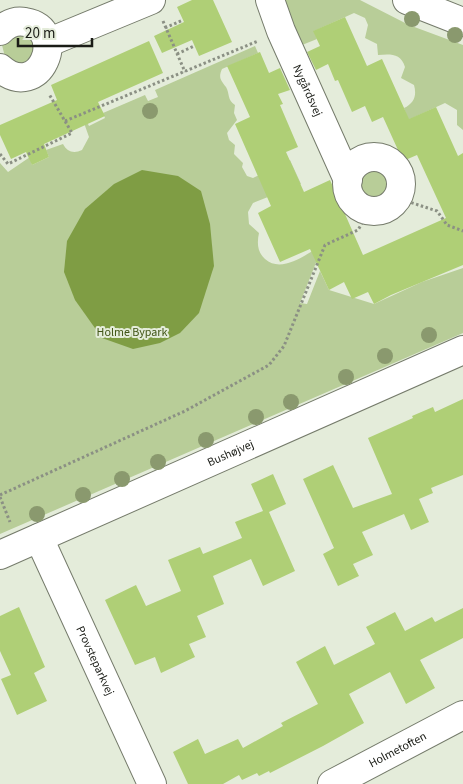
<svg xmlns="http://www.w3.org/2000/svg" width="463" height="784" font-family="'Source Sans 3',sans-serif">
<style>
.green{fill:#b8cd98}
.water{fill:#7f9d44}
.building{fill:#afcf76}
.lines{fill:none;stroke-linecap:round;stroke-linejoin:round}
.minor-casing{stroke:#757b6b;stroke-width:30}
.path{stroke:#8b9084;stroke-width:3;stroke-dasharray:2.5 2.5;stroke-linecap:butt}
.minor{stroke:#fff;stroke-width:28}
.tree{fill:#8a996e}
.labels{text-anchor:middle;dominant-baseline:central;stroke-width:4;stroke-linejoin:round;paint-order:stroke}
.street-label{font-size:12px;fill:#1a1c16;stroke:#e4ecda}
.park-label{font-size:12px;fill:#415516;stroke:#e4ecda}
</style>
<rect width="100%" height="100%" fill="#e4ecda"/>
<!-- green -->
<path class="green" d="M282,0h78l49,25 54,20v85l-6,-5v-15l-12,-7 -37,17 -4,-12c10,-5 13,-12 10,-23l-13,-7 4,-11c-4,-14 -15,-13 -27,-12l-1,-11 -12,-6 3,-13 -3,-7 -11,-5 -40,18 3,8 -15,6z
M8,34l26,2 1,21 -15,8 -15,-8 -3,-12z
M255,46l3,7 -36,16c-4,9 -1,11 4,18 4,7 1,13 9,18l-1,8 3,7 -10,13 2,7 6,5 -1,9 9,9 -1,4 5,9 6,2 37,-18 11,24 -48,19 -5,9 1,12 10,9c-2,9 -2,19 6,26 17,15 41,-5 58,-14l-23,58 7,1 13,-33 9,19 45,14 48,-22 41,-14v65l-463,201v-371l8,9 22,-15 2,8 17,-8 -3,-7 17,-6c4,8 11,10 19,6l7,-13 -5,-14 3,-1 2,4 16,-8 -2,-5 42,-18 3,6 10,-4 -3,-7z
M359 185a15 15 0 1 1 30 0a15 15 0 1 1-30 0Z"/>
<!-- water -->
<path class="water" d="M142,170l36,6 23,15 9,33 4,42 -15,47 -19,20 -20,10 -27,6 -31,-11 -27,-38 -11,-28 3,-31 18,-32 29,-25z"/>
<!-- building -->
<path class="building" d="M192,0h21l19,42 -33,14 -7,-16 -30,13 -8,-17 30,-14 -7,-15z
M345,17l22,49 15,-7 27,60 27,-12 22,49 5,-3v112l-72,30 -17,9 -6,-12 -16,7 -8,-17 -15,8 -19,-41 -30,13 -22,-49 13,-7 -36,-82 15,-7 -23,-51 33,-14 9,21 11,-5 10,22 -12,4 5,10 -3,1 18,42 -12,5 18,40 26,-12 33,75 83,-37 -29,-63 -14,6 -20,-44 -11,5 -7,-16 -13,6 -14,-32 -3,1 -7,-17 -12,6 -9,-18 13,-6 -7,-15z
M149,41l14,32 -65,29 7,14 -61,28 5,13 -17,8 -6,-13 -15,7 -11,-24v-10l57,-25 -6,-15z
M463,399v76l-32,13 2,5 -14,6 10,23 -18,8 -7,-16 -42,18 11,23 -20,9 6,12 -21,10 -15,-32 11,-6 -31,-69 30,-14 20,43 39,-14 -24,-56 45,-20 -1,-2 21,-9 2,5z
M273,474l13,30 -17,8 26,59 -32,15 -12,-27 -38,17 11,28 -27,12 9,21 -17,7 6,13 -34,16 -6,-16 -20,8 -30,-65 31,-15 10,21 35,-15 -13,-31 32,-13 3,7 39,-16 -7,-16 28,-11 -12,-27z
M19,607l26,60 -11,6 13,28 -30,14 -16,-36 10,-4 -11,-24v-35z
M463,608v30l-43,22 15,28 -29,16 -16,-32 -41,22 15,29 -41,23 -53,27 -1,-2 -10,5 -2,-3 -15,7 -3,-5 -16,9h-35l-15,-32 25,-13 7,15 33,-15 5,9 40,-22 -2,-3 37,-19 -22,-42 29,-16 9,19 41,-21 -9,-17 29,-15 10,19 27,-14 3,5z"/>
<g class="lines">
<!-- minor casing -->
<g class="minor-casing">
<g id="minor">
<path id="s1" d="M270,0l11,31 67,149"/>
<path d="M407,0l56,22"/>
<path d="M0,31c7,-7 15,-11 25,-9 45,7 15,81 -25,46"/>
<path d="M47,43l104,-43"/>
<circle cx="374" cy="184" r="27"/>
<path id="s2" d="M39,538l113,246"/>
<path id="s3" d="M0,555l463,-205"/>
<path id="s4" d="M332,784l131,-69"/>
</g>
</g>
<!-- path -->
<path class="path" d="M163,21l22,51
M165,28l18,-8
M177,54l17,-8
M65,121l193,-80
M0,154l8,10 64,-31 -23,-39
M397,198l40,13 10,14 16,6
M0,495l185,-84 84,-46 15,-19 41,-101 33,-15 12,-20
M0,497l10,25"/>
<!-- minor -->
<use href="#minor" class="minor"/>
</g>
<!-- trees -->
<g class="tree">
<circle cx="412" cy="19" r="8"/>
<circle cx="455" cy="35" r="8"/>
<circle cx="150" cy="111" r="8"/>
<circle cx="429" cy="335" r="8"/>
<circle cx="385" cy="356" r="8"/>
<circle cx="346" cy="377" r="8"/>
<circle cx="291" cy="402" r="8"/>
<circle cx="256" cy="417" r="8"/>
<circle cx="206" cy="440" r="8"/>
<circle cx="158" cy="462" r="8"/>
<circle cx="122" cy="479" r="8"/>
<circle cx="83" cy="495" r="8"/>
<circle cx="37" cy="514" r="8"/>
</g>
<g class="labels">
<!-- street labels -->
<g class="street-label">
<text stroke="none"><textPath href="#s1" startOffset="98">Nygårdsvej</textPath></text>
<text stroke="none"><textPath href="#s3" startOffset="252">Bushøjvej</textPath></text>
<text stroke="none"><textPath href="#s2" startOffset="135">Provsteparkvej</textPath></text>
<text stroke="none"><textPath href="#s4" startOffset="74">Holmetoften</textPath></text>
</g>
<!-- park labels -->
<g class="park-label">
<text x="132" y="332">Holme Bypark</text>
</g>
</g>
<!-- scale -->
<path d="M18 38v8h74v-8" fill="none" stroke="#1a1c16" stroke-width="2.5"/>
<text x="25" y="38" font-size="15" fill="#1a1c16" stroke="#e4ecda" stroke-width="4" paint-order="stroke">20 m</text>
</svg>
